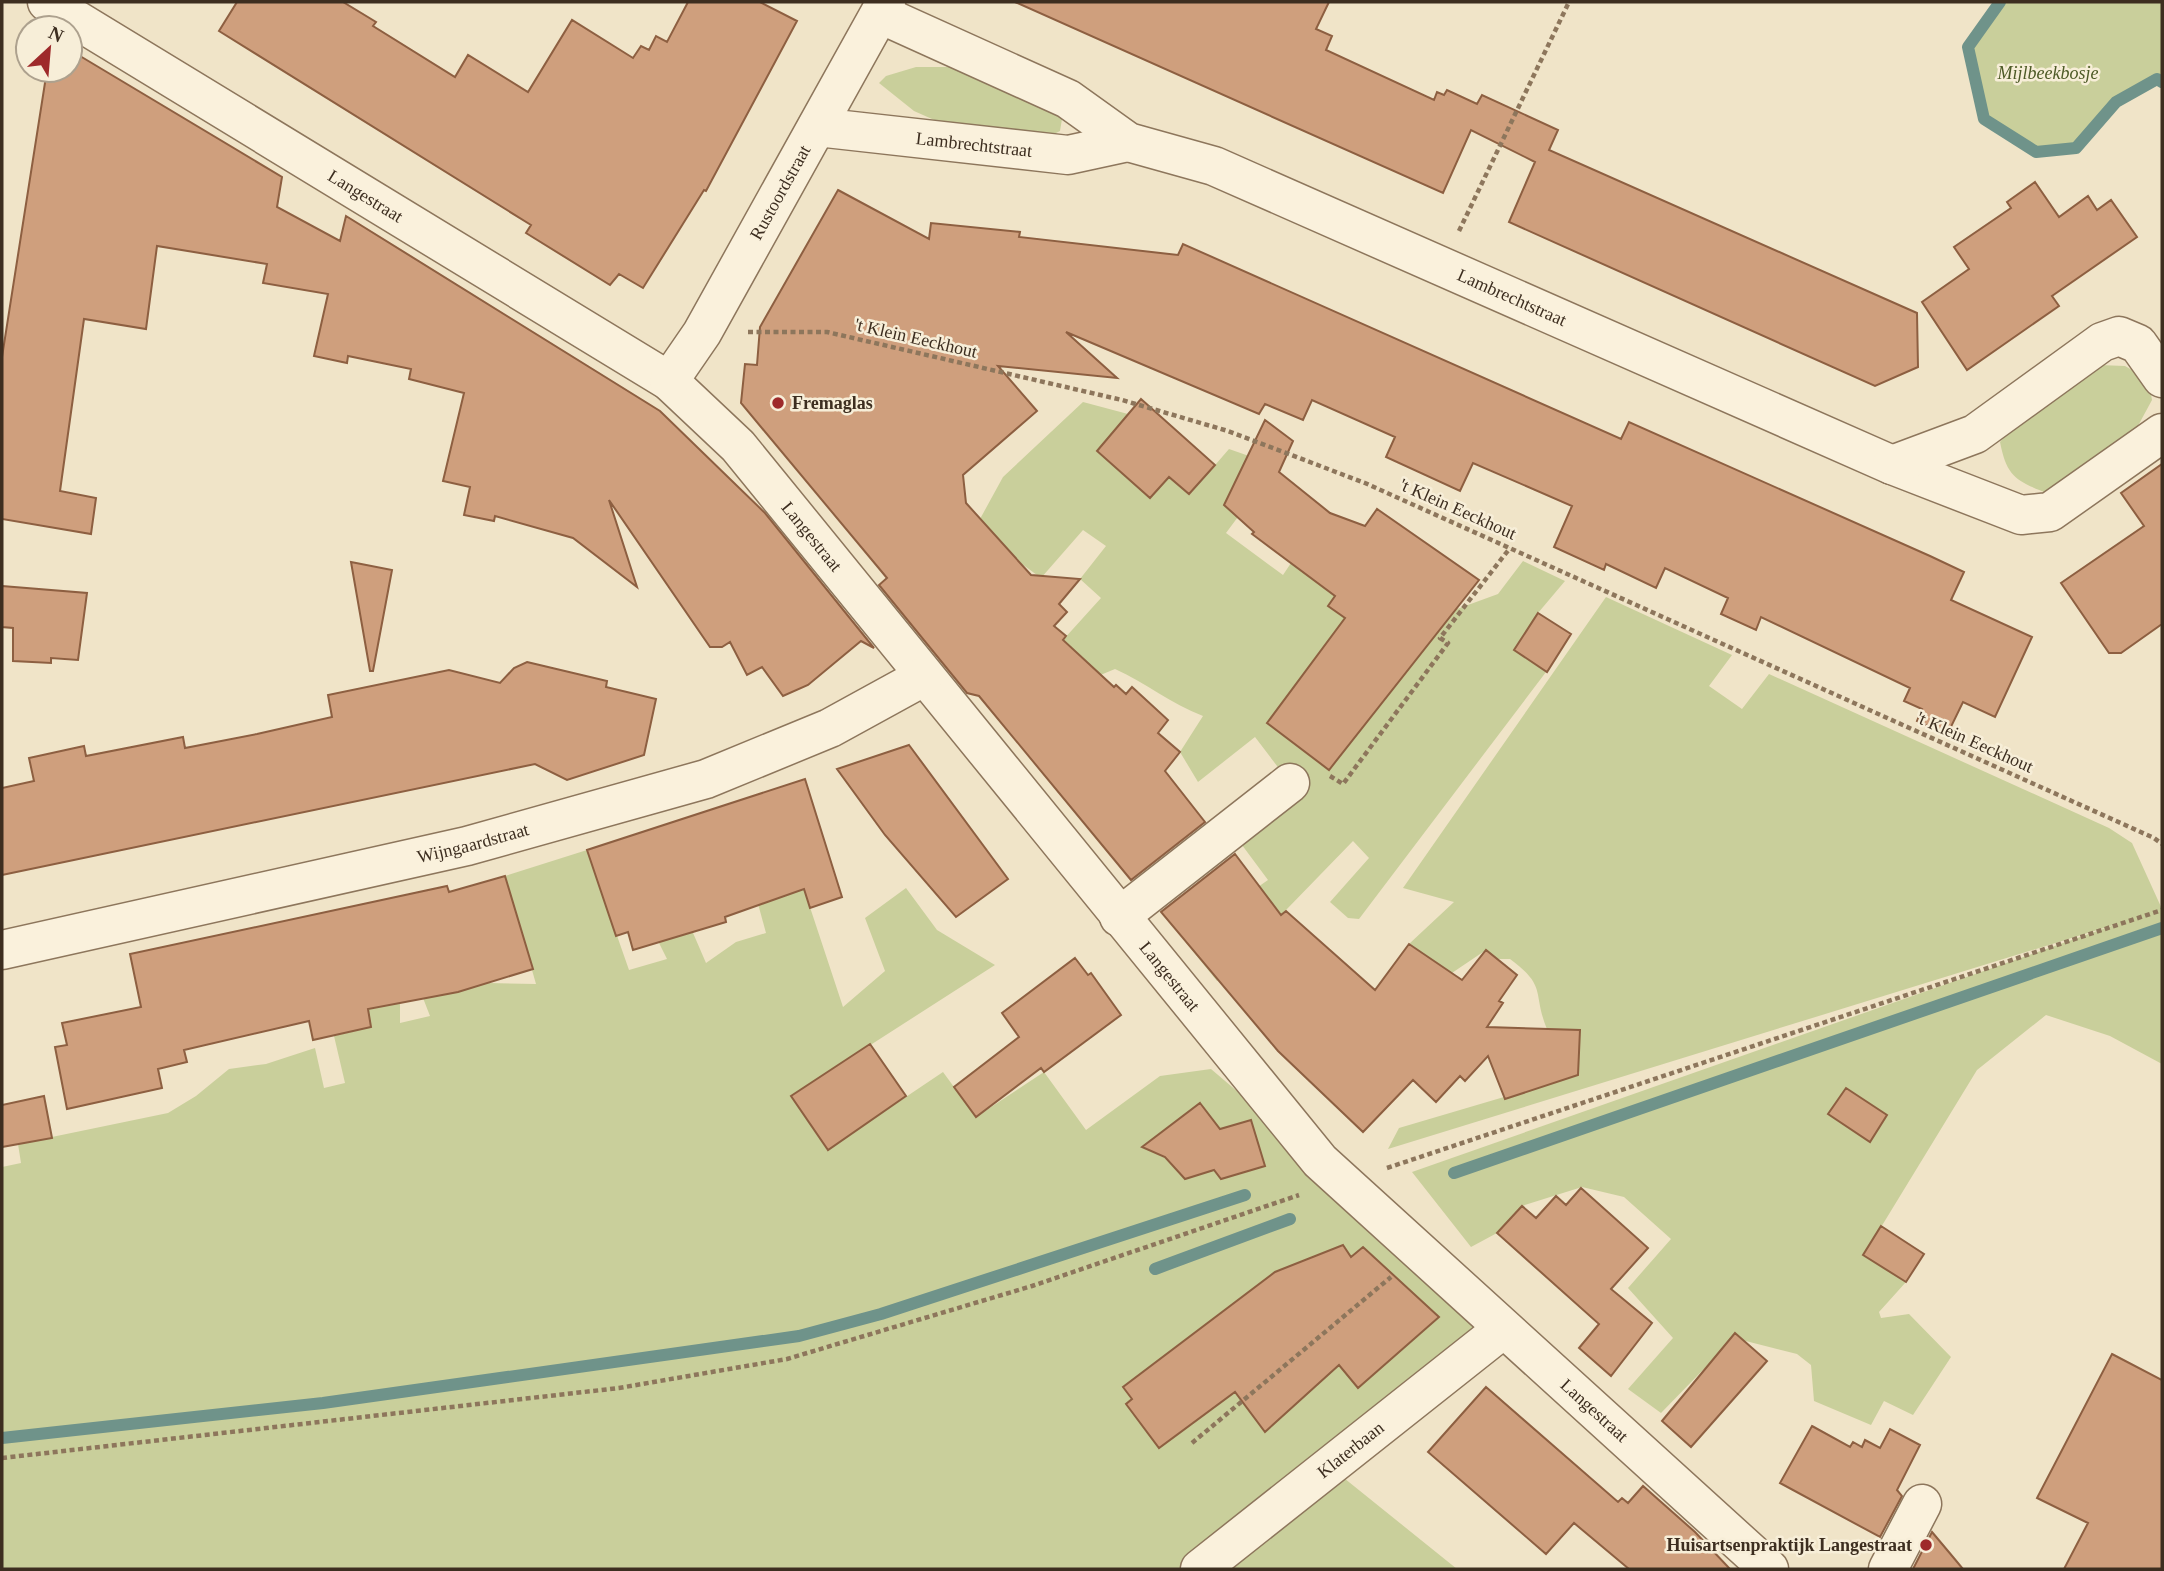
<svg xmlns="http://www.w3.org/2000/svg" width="2164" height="1571" font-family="'Times New Roman',serif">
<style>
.green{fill:#c9cf9b}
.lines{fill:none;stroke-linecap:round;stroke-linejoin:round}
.stream{stroke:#6f938a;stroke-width:12}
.building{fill:#cf9f7d;stroke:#8d5f41;stroke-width:2}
.minor-casing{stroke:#8d765c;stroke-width:41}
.path{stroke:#8d765c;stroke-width:4.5;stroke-dasharray:5 3.5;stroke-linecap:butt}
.minor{stroke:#faf1dc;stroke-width:38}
.poi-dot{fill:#9e2a2b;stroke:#f7eed8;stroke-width:2.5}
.labels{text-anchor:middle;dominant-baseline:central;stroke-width:5;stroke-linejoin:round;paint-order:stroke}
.park-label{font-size:18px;font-style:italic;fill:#4d5a26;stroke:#f7eed8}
.street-label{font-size:18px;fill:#3d2e20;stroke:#f7eed8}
.poi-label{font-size:18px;font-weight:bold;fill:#3d2e20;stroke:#f7eed8;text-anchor:start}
</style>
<rect width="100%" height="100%" fill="#f0e4c8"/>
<!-- green -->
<path class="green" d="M2000,2h162v80l-6,-3 -40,23 -40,46 -40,4 -52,-33 -16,-72z
M916,67h35l101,42 10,10 -2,12 -8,4 -111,-12 -27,-12 -35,-28 7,-7z
M2099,365l26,1 23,13 4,21 -19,35 -84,59c-32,-13 -42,-16 -49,-52l13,-15z
M1083,402l45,12 -31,37 53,47 19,-21 21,17 39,-45 40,14 -2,15 -41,55 57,42 8,-12 21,16 72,-23 73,53 41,-15 25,-33 42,20 -27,32 -24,37 32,22 -187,247 -11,-1 -18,-16 39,-44 -16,-17 -136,140 -34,-42 85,-59 -26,-35 48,-62 -35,-46 -57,45 -18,-30 23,-36c-32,-12 -57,-33 -88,-47l-17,7 -35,-36 38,-42 -21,-19 26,-33 -23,-16 -42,48 -19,-14 -42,-45 23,-42z
M1606,597l126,58 -23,31 33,23 27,-35 340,154 23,15 30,66v155l-52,-28 -64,-21 -69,55 -113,185 42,27 -27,30 2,6 28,-4 42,43 -38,58 -29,-14 -13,24 -57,-24 -3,-36 -14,-11 -63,-16 -73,75 -33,-24 45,-51 -45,-50 43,-49 -47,-42 -42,-10 -60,19 -25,27 -26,14 -59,-75 708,-249 -732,226 11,-21 179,-53c-10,-14 -25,-30 -31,-46 -15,-36 1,-42 -37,-70h-12l-12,-9 -43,29 -16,-22 -18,-13 45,-42 -51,-14z
M587,850l42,120 38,-11 -15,-30 35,-10 19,44 30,-21 30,-9 -12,-44 45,-15 44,133 42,-36 -20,-53 41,-30 31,42 58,35 -204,131 36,54 116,-78 33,45 68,-45 42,58 74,-54 51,-7 130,111 162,149 -174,137 128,103h-1455v-402l19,-4 -3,-19 150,-31 28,-17 33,-27 37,-5 49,-16 9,40 21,-5 -11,-47 37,-9 -8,-41 37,17v20l30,-7 -7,-18 65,-15 48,1 -31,-108z"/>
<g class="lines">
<!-- stream -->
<path class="stream" d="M2000,2l-32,45 16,72 52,33 40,-4 40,-46 41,-23 5,3
M1454,1173l708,-245
M1155,1269l135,-50
M2,1438l321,-35 476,-67 82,-22 364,-119"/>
</g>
<!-- building -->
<path class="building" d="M237,2h106l33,20 -3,4 82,51 13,-22 60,37 44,-72 61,38 8,-12 8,4 7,-14 11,6 21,-40h72l37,19 -91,170 -2,-1 -61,98 -24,-14 -9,11 -84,-52 5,-8 -312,-194z
M1015,2h314l-13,27 16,7 -6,14 108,50 3,-8 7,3 3,-5 30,14 5,-9 76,35 -9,20 368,163 1,54 -43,19 -366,-164 26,-60 -64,-32 -28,63z
M70,50l212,127 -5,30 63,34 6,-25 314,195 105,102 109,135 -13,-7 -53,44 -25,11 -21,-29 -15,8 -17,-33 -8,5h-12l-101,-147 28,87 -64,-49 -78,-22 -1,5 -30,-6 6,-28 -27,-6 21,-88 -55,-14 2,-10 -63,-13 -1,7 -33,-7 14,-62 -65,-11 4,-19 -110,-18 -11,83 -62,-10 -24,172 36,7 -5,36 -89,-15v-162l45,-287h23z
M2035,182l24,35 29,-21 9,14 14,-10 26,37 -85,59 7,10 -92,64 -45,-68 47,-33 -15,-22 57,-39 -4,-6z
M838,190l91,49 2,-16 89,9 -1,5 159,18 5,-11 438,195 8,-17 301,134 34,16 -13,28 81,37 -37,80 -32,-15 -16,33 -30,-14 5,-12 -18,-8 6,-13 -149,-71 -5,13 -35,-16 7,-16 -63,-30 -9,20 -50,-24 -2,6 -50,-23 18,-41 -99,-43 -13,28 -74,-34 9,-20 -83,-37 -9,20 -38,-16 -6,10 -193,-82 51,46 -119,-12 39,45 -74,64 3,28 65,72 49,4 -21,25 8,8 -13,14 12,10 -3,4 51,47 2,-2 10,9 6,-7 36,33 -10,13 22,19 -15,19 40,51 -74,58 -152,-184 -12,-3 -88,-108 8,-7 -146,-175 4,-39 12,1 3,-38z
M1141,399l74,66 -26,29 -20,-17 -19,21 -53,-47z
M1265,420l28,21 -14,31 51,41 35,13 12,-17 102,71 -150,190 -62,-47 78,-105 -17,-12 7,-10 -83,-62 2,-2 -30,-27z
M2162,464v160l-41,29h-12l-48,-70 83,-57 -23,-33z
M351,562l41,8 -19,101h-3z
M2,586l85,7 -9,67 -27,-2v5l-38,-2v-33l-11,-1z
M1538,613l33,21 -24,38 -33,-22z
M527,662l80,19 -1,6 50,12 -12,56 -77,25 -32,-16 -533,111v-87l32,-7 -5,-23 55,-12 2,10 97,-19 2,11 72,-14 75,-17 -4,-22 121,-25 51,13 14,-15z
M909,745l99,134 -52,38 -71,-82 -48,-66z
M805,779l37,118 -32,11 -6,-19 -79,28 1,5 -93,28 -5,-18 -12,4 -29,-86z
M1235,854l46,61 5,-4 89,79 34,-46 53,36 24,-30 31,25 -18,26 4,2 -16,24 93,3 -2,45 -73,24 -17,-43 -23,25 -5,-5 -24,26 -23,-22 -50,52 -85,-81 -117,-139z
M505,876l28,93 -75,23 -90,17 3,18 -58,13 -4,-19 -125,29 3,12 -29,7 4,19 -95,21 -12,-62 12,-2 -5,-22 79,-16 -11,-53 317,-68 2,6z
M1075,958l13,17 3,-2 30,42 -77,57 -3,-4 -65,49 -22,-30 65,-50 -17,-24z
M870,1044l36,52 -78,54 -37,-54z
M1846,1088l41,27 -17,27 -42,-28z
M44,1096l8,42 -50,9v-42z
M1200,1103l20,26 31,-9 14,46 -44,13 -7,-9 -29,9 -20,-22 -23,-10z
M1581,1188l67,60 -37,41 41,34 -41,53 -32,-28 20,-24 -102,-91 25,-27 14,12 20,-22 10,9z
M1881,1226l43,28 -18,28 -43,-27z
M1343,1245l8,12 12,-10 76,70 -81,71 -19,-23 -74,67 -30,-40 -76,56 -33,-44 6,-5 -9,-12 152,-115z
M1735,1333l32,28 -76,86 -29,-26z
M2112,1354l50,26v189h-98l24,-46 -51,-25z
M1486,1387l132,115 4,-4 6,5 15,-17 52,46 35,37h-101l-55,-46 -28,31 -118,-102z
M1812,1426l38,21 3,-5 9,5 3,-7 15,8 10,-19 30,16 -23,45 5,6 -22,41 -100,-54z
M1932,1532l21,25 10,12h-50z"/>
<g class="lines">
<!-- minor casing -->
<g class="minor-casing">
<g id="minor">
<path id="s1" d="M47,2l622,379 69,65 582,715 449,408"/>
<path id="s2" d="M880,14l188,85 60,43 86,24 678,299 129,50 29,-3 112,-79"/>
<path id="s3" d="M817,127l251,28 60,-13"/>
<path id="s4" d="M669,381l33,-48 184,-331"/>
<path d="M1892,465l83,-31 127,-92 17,-6 19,8 24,34"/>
<path d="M1119,917l171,-134"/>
<path id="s5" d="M2,950l465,-104 239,-67 124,-51 93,-51"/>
<path id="s6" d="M1200,1569l303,-240"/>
<path d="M1888,1569l34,-65"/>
</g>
</g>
<!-- path -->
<path class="path" d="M1459,231l110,-229
M748,332h79l295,68 106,31 137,52 789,355 8,6
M1330,776l13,8 105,-141 -8,-5 70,-90
M1387,1168l775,-258
M1192,1443l199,-166
M2,1458l617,-70 168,-29 245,-73 267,-91"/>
<!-- minor -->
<use href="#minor" class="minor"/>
</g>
<!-- markers -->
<g class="poi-dot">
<circle cx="778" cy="403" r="7"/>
<circle cx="1926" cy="1545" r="7"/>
</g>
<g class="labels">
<!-- park labels -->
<g class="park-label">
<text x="2048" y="73">Mijlbeekbosje</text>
</g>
<!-- street labels -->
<g class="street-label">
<text stroke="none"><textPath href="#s3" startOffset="158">Lambrechtstraat</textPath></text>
<text stroke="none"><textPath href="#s4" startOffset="219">Rustoordstraat</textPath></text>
<text stroke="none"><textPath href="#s1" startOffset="373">Langestraat</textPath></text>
<text stroke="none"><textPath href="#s2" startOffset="695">Lambrechtstraat</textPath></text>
<text transform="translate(916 338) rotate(13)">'t Klein Eeckhout</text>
<text transform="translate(1458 509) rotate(24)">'t Klein Eeckhout</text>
<text stroke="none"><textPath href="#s1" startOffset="940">Langestraat</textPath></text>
<text transform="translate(1975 742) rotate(24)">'t Klein Eeckhout</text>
<text stroke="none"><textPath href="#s5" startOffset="483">Wijngaardstraat</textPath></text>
<text stroke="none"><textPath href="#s1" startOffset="1507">Langestraat</textPath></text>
<text stroke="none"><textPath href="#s1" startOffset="2116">Langestraat</textPath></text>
<text stroke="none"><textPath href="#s6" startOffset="192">Klaterbaan</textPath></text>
</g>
<!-- poi labels -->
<g class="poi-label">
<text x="792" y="403">Fremaglas</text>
<text x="1912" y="1545" text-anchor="end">Huisartsenpraktijk Langestraat</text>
</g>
</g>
<!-- border -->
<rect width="2164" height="1571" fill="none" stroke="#3d2e20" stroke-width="7"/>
<!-- north arrow -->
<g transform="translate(49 49) rotate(26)"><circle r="33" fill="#f7eed8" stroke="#ada18e" stroke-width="2"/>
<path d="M0-5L12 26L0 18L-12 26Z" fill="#9e2a2b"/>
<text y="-10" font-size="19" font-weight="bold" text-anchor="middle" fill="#3d2e20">N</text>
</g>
</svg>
